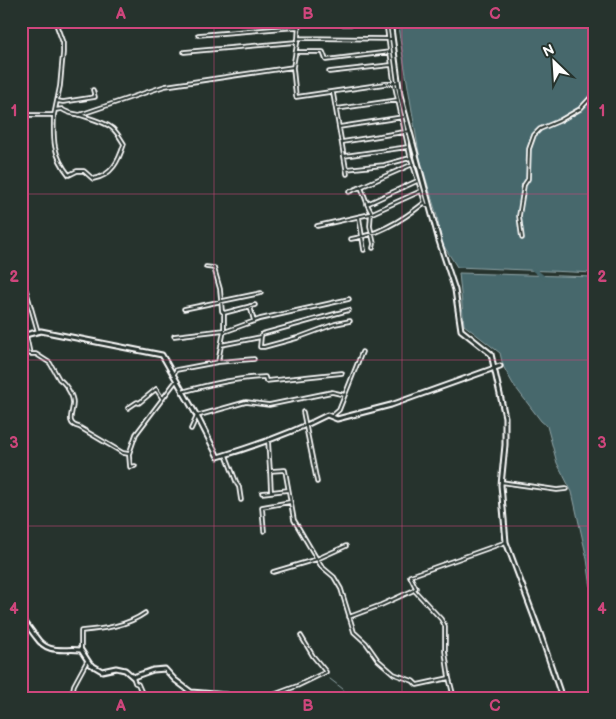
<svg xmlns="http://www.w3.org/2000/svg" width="616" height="719" font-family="'Balsamiq Sans',sans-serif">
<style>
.water{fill:#46686c;stroke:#90a4a7}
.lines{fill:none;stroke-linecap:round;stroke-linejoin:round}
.stream{stroke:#90a4a7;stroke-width:1}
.river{stroke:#46686c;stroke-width:4}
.minor-casing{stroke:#fff;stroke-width:5.5}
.tertiary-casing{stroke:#fff;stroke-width:7}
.minor{stroke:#26332d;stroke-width:2}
.tertiary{stroke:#26332d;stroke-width:3}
.grid{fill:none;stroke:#ce467c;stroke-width:1;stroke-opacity:0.55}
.neatline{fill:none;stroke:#ce467c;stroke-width:2}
.grid-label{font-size:16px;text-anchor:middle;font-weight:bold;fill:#ce467c}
</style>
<rect width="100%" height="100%" fill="#26332d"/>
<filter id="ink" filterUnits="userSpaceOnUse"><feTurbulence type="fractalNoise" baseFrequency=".02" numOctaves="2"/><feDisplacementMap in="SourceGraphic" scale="10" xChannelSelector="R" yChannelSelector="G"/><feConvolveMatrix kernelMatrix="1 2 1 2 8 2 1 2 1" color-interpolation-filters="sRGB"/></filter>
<g filter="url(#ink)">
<!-- water -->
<path class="water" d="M397,21h198v252l-138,-6 -15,-24 -5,-27 -17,-57z
M459,273l136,4v340l-8,-58 -15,-67 -15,-29 -10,-37 -6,-5 -28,-37 -10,-18 -3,-13 -36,-28z"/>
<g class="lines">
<!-- stream -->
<path class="stream" d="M330,679l13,10 6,9"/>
<!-- river -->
<path class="river" d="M531,267l14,12"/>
<!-- minor casing -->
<g class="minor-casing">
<path id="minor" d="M386,21l8,61 16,74 15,47 1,2h3
M299,24h75
M198,35l100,-8
M298,38l1,-17
M184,52l112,-10
M297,52h26l3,8 64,-8
M293,68l3,29 102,-15
M329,72l62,-7
M333,93l14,81
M57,101l6,1 32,-5 -2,-7
M336,109l62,-9
M21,115h33l6,-29 3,-33v-10l-8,-22
M54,115c-1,25 -1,40 15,60l8,-4h7l9,8c19,-3 26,-19 31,-35 -3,-5 -7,-12 -12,-16 -7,-6 -23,-10 -32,-13 -8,-2 -12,-1 -18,-6l-7,1
M79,115l86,-29 128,-19 5,-29 93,1
M339,127l64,-10
M342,142l68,-11
M344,156l64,-9
M346,169l38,-4 26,-7
M361,187l6,16
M349,192l64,-28
M359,217l5,33
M317,226l53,-12 51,-23
M522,238l-3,-22 5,-31 4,-6 1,-30 5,-14 6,-6 19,-8 21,-12 15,-16
M351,239c26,-4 53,-20 73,-36
M373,248l1,-4 -4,-18 1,-14 -4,-8 50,-23
M26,290l12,42
M250,306l4,15
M184,309l77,-16
M224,313l31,-8
M26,335l4,19h6l14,9 9,16c6,4 14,16 14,24 0,10 -8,21 6,24l44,26 6,1 7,-20 40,-53
M174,336l50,-6v2l36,-13 89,-20
M261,337l-1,10h4l33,-9 38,-14 15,-3
M221,345l40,-8 1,-3 87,-24
M218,362l36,-3
M174,374l2,-4 42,-8 6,-32v-17l-2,-2 -2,-22 -6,-21 -8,-1
M182,392c28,-8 54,-14 83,-15l1,4 76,-8
M128,408l9,-6 2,1 17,-14 6,9
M303,412l14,70
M332,416l7,-6 23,-58
M191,429l6,-13 3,-1 46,-13 23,3 63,-13 13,3
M268,440l2,31 15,-1 9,50 27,46 13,11 7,12 13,43 12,11 12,17 16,14 19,7 4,4 32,-7 5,20
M129,455l1,12 5,-1
M226,455l11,29 2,3 2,13
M270,471l1,21
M501,482l56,8 9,-1
M262,493l26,-3
M264,531l-2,-24 28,-5
M273,572l44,-13 29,-13
M414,590l27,29 4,7v25l4,27
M349,617l32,-12 31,-14 4,-3 -6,-12 96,-34
M81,650v-19c22,-2 46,-5 64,-18
M133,677l2,6 3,1 6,14
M227,695l12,3
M71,698l3,-13 13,-24
M265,698l32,-12 29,-14 -13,-16 -12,-20"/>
</g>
<!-- tertiary casing -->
<g class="tertiary-casing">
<path id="tertiary" d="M390,21l10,74 39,146 16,49 6,40 30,24 14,63v28l-4,40 5,57 34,91 22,65
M21,336l20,-5 121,24 35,61 21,41c37,-11 74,-24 109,-42l10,4 54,-14 109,-39
M21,619c6,4 10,12 15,18 12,18 27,11 45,13l9,14 12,7 14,-3 9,2 8,7 20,-7 12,-1 10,11 16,12 36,3"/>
</g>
<!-- minor -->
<use href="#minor" class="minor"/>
<!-- tertiary -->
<use href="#tertiary" class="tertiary"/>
</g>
</g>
<!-- grid -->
<path class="grid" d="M214,21v677M402,21v677M21,194h574M21,360h574M21,526h574"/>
<!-- margin -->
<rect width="616" height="719" fill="none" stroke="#26332d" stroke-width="55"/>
<!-- north arrow -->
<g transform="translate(554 62) rotate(335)" stroke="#26332d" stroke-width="4" paint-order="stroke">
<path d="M0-4L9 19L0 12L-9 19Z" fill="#ffffff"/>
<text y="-8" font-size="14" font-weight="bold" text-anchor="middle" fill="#ffffff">N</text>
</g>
<rect x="28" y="28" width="560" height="664" class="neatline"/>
<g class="grid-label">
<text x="121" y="19">A</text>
<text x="308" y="19">B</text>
<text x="495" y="19">C</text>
<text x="14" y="116">1</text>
<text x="602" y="116">1</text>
<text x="14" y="282">2</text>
<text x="602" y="282">2</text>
<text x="14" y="448">3</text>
<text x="602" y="448">3</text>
<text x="14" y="614">4</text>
<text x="602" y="614">4</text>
<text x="121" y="711">A</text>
<text x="308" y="711">B</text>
<text x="495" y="711">C</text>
</g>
</svg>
